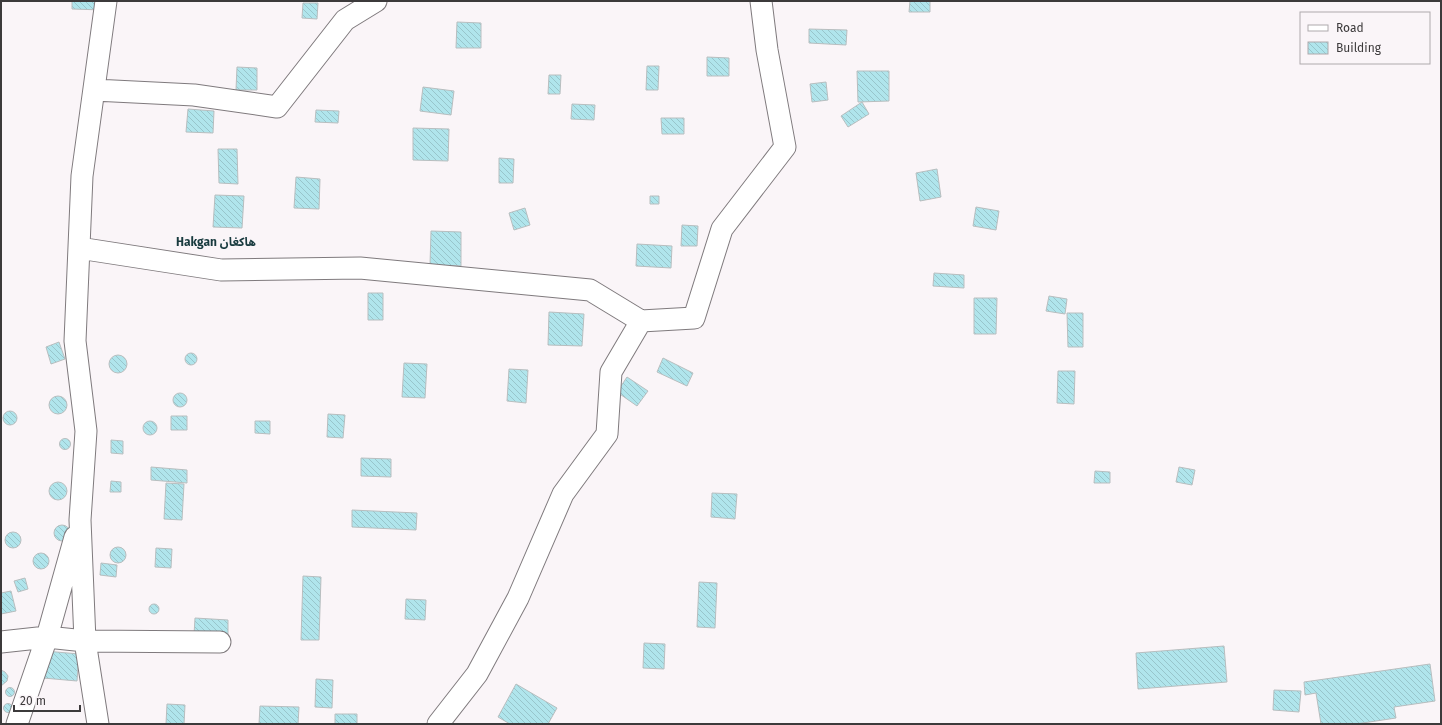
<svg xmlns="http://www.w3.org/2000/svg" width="1442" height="725" font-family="'Fira Sans','Noto Sans Arabic',sans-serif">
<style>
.building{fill:url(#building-back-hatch);stroke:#b8bebf}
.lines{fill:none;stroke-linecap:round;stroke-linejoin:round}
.street-casing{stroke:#7f7a7d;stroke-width:23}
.street{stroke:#fff;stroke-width:21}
.labels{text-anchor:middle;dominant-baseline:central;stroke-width:3.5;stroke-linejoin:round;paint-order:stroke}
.quarter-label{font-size:12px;font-weight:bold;fill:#193b3f;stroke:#faf5f8}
</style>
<defs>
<pattern id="building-back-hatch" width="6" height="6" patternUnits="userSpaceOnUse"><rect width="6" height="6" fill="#b0e5ec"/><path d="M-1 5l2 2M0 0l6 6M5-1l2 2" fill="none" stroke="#98c5cb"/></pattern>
</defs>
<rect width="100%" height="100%" fill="#faf5f8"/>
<!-- building -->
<path class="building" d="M72,1h31v9l-31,-1z
M910,1h20v11h-21z
M303,3h15l-1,16 -15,-1z
M457,22l24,1v25h-25z
M809,29l38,1 -1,15 -37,-2z
M707,57l22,1v18h-22z
M647,66h12l-1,24h-12z
M237,67l20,1v22h-21z
M857,71h32v30l-31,1z
M549,75h12l-1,19h-12z
M826,82l2,18 -16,2 -2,-18z
M423,87l31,4 -3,24 -31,-4z
M862,102l7,12 -21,13 -7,-11z
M572,104l23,1 -1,15 -23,-1z
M188,109l26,2 -1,22 -27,-1z
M316,110l23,1 -1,12 -23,-1z
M661,118h23v16h-22z
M413,128l36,1 -1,32 -35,-1z
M218,149h19l1,35 -19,-1z
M499,158l15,1 -1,24h-14z
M937,169l4,28 -21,4 -4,-28z
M296,177l24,2 -1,30 -25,-1z
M215,195l29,1 -2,32 -29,-1z
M650,196h9v8h-9z
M976,207l23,4 -3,19 -23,-4z
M525,208l5,17 -16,5 -5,-17z
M682,225l16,1 -1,20h-16z
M431,231l30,1v34l-31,-1z
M637,244l35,2 -1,22 -35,-2z
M934,273l30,2v13l-31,-2z
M368,293h15v27h-15z
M1049,296l18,3 -2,15 -19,-3z
M974,298h23l-1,36h-22z
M549,312l35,2 -2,32 -34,-1z
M1067,313h16v34h-15z
M59,342l6,17 -14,5 -5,-17z
M185 359a6 6 0 1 1 12 0a6 6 0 1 1-12 0Z
M109 364a9 9 0 1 1 18 0a9 9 0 1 1-18 0Z
M663,358l30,15 -6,13 -30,-14z
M404,363l23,1 -2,34 -23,-1z
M509,369l19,1 -2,33 -19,-2z
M1058,371h17l-1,33 -17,-1z
M627,377l21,14 -11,15 -20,-14z
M173 400a7 7 0 1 1 14 0a7 7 0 1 1-14 0Z
M49 405a9 9 0 1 1 18 0a9 9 0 1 1-18 0Z
M3 418a7 7 0 1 1 14 0a7 7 0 1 1-14 0Z
M328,414l17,1 -2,23 -16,-1z
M171,416h16v14h-16z
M143 428a7 7 0 1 1 14 0a7 7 0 1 1-14 0Z
M255,421h15v13l-15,-1z
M59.5 444a5.5 5.5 0 1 1 11 0a5.5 5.5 0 1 1-11 0Z
M111,440l12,1v13l-12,-1z
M361,458l30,1v18l-30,-1z
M151,467l36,3v13l-36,-3z
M1179,467l16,3 -3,15 -16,-3z
M1095,471l15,1v11h-16z
M111,481l10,1v10h-11z
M49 491a9 9 0 1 1 18 0a9 9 0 1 1-18 0Z
M166,483l18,1 -2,36 -18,-1z
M712,493l25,1 -2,25 -24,-2z
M352,510l65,3 -1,17 -64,-3z
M54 533a8 8 0 1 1 16 0a8 8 0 1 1-16 0Z
M5 540a8 8 0 1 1 16 0a8 8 0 1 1-16 0Z
M110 555a8 8 0 1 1 16 0a8 8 0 1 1-16 0Z
M156,548l16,1 -1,19 -16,-1z
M33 561a8 8 0 1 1 16 0a8 8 0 1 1-16 0Z
M101,563l16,2 -1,12 -16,-2z
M303,576l18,1 -2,63h-18z
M25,578l3,11 -10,3 -4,-11z
M699,582l18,1 -2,45 -18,-1z
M11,591l5,20 -15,3v-21z
M406,599l20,1 -1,20 -20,-1z
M149 609a5 5 0 1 1 10 0a5 5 0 1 1-10 0Z
M195,618l33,2v17l-34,-2z
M644,643l21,1 -1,25 -21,-1z
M1224,646l3,36 -89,7 -2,-36z
M45,651l34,3 -2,27 -34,-3z
M1430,664l5,37 -41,6 2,11 -40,6h-35l-5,-31 -11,2 -1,-13z
M1,670l4,2 3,4 -1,5 -6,5z
M316,679l17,1 -1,28 -17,-1z
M516,684l41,24 -9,16h-38l-12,-7z
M5.5 692a4.5 4.5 0 1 1 9 0a4.5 4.5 0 1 1-9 0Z
M1274,690l27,1 -2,21 -26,-2z
M3.5 708a4.5 4.5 0 1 1 9 0a4.5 4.5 0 1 1-9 0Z
M167,704l18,1 -1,19h-18z
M260,706l39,1 -1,17h-39z
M335,714h22v10h-22z"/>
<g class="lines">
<!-- street casing -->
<g class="street-casing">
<path id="street" d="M94,90l100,5 83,12 68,-87 31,-19
M79,248l142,22 139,-2 230,22 51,31
M1,642l46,-5 38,4 135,1
M17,724l30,-87 28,-100
M98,724l-13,-83 -5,-121 6,-89 -11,-90 7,-165 24,-175
M438,724l39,-50 41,-76 45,-104 44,-60 4,-62 30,-51 53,-3 28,-89 63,-82 -18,-97 -6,-49"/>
</g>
<!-- street -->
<use href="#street" class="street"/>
</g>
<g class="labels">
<!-- quarter labels -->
<g class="quarter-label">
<text x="216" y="242">Hakgan هاكغان</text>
</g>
</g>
<!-- border -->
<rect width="1442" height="725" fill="none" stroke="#3c3a3b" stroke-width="4"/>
<!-- legend -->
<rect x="1300" y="12" width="130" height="52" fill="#faf5f8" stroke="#aeaaac"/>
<rect x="1308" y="25" width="20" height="6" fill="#ffffff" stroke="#aeaaac"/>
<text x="1336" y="32" font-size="12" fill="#3c3a3b">Road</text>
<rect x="1308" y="42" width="20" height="12" fill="url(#building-back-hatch)" stroke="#aeaaac"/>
<text x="1336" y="52" font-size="12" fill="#3c3a3b">Building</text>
<!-- scale -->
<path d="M14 705v6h66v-6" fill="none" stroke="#3c3a3b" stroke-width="2"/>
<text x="20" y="705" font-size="12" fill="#3c3a3b" stroke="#faf5f8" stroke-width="3" paint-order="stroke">20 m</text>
</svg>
